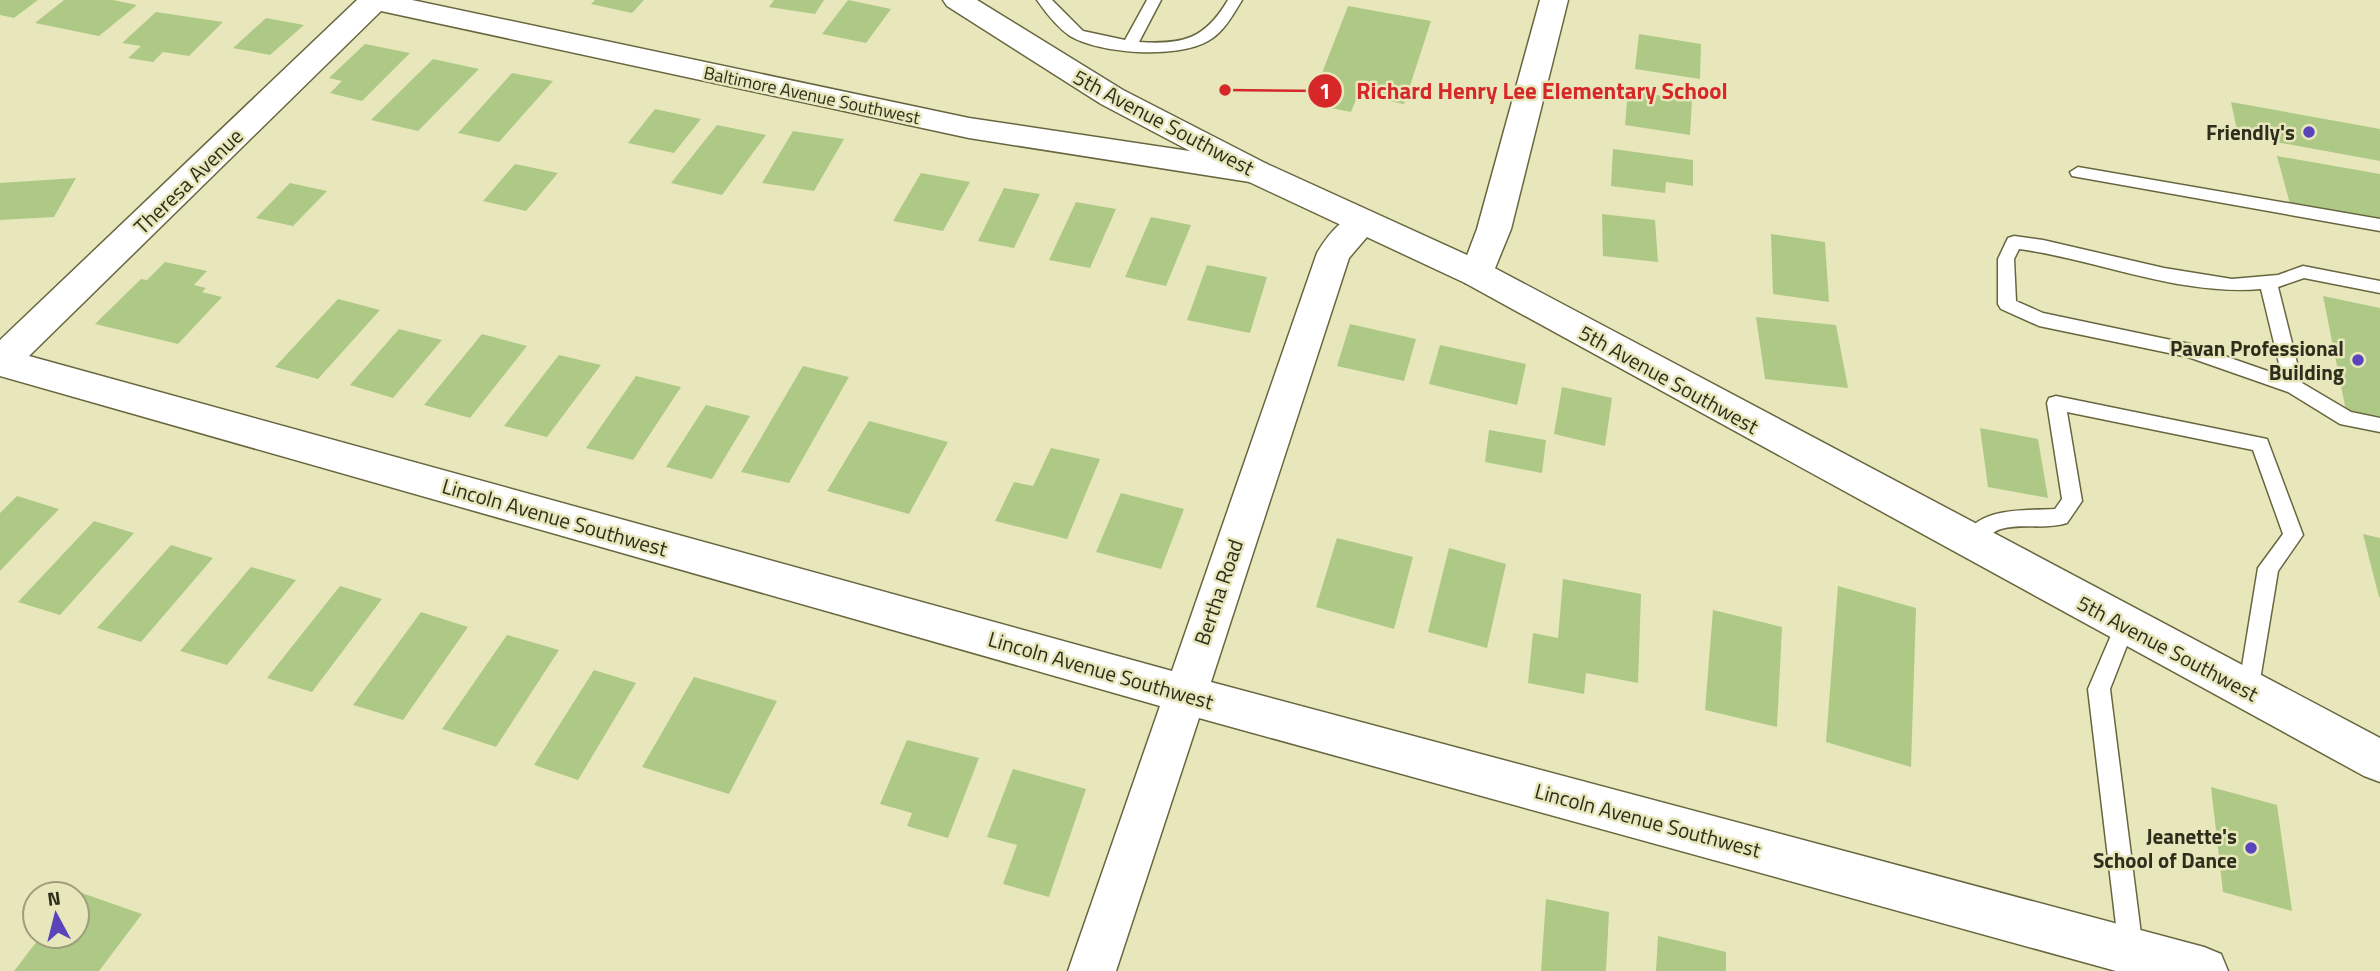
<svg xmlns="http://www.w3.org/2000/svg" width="2380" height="971" font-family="'Titillium Web',sans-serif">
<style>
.building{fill:#aec986}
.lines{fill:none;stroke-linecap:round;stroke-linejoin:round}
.lane-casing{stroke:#68663f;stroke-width:3}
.street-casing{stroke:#68663f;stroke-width:3}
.secondary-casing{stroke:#68663f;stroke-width:3}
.lane{fill:#fff;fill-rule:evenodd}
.street{fill:#fff;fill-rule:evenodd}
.secondary{fill:#fff;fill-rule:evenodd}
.poi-dot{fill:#5a44bc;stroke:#e8e7bc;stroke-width:2.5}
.labels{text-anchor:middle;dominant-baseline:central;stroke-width:5;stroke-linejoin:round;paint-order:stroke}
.far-street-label{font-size:18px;fill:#2e2e1d;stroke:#e8e7bc}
.street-label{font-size:21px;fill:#2e2e1d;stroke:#e8e7bc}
.poi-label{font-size:21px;font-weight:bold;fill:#2e2e1d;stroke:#e8e7bc;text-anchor:end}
.leader{fill:none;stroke:#d62828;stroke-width:2.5}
.callout-dot{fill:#d62828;stroke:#e8e7bc;stroke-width:2.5}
.mark-label{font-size:21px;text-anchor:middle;font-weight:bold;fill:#fff}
.callout-label{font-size:23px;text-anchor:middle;font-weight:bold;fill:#d62828;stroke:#e8e7bc;stroke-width:5;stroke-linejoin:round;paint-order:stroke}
</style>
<rect width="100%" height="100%" fill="#e8e7bc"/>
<!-- building -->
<path class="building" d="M0,0h38l-24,18 -14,-3z
M64,0h49l24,5 -38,31 -64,-13z
M595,0h49l-12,13 -41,-9z
M774,0h50l-9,14 -46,-7z
M848,0l43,9 -25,34 -44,-9z
M1348,6l83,15 -27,83 -46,-9 -7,17 -41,-8z
M156,12l67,10 -34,34 -26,-4 -10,10 -25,-4 13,-12 -19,-3z
M266,18l38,7 -34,30 -37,-7z
M1639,34l62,10 -1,35 -65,-10z
M365,44l45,9 -48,48 -32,-8 12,-12 -13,-3z
M433,59l46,10 -61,62 -47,-11z
M512,73l41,8 -54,61 -41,-9z
M1628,91l64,9 -2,35 -65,-10z
M2231,102l149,27v32l-142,-26z
M655,109l46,10 -27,34 -46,-10z
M717,125l49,10 -44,60 -51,-12z
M793,131l51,8 -30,52 -52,-8z
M1613,149l80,11v26l-27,-4 -1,11 -54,-7z
M2277,156l103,18v46l-90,-16z
M515,164l43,9 -32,38 -43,-10z
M921,173l49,9 -27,49 -50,-10z
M76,178l-22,39 -54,3v-37z
M290,183l37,8 -34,35 -37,-8z
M1004,188l36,6 -26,54 -36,-7z
M1076,202l40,7 -26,59 -41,-8z
M1602,214l53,6 3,42 -55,-6z
M1151,217l40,8 -25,61 -41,-9z
M1771,234l54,8 4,60 -56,-8z
M165,262l42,9 -13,14 12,3 -4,4 20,5 -44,47 -83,-20 46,-45 6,1z
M1207,265l60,12 -17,56 -63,-13z
M2323,296l57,12v111l-34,-8z
M338,299l42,11 -62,69 -43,-12z
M1756,317l80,8 12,63 -83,-9z
M1350,324l66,15 -12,42 -67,-15z
M399,329l43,11 -49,58 -43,-13z
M482,334l45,12 -57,72 -46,-13z
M1440,345l86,19 -9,41 -88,-21z
M559,355l42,10 -54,72 -43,-11z
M803,366l46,11 -60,106 -48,-11z
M636,376l45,11 -48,73 -47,-12z
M1562,387l50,11 -7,48 -51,-12z
M706,405l44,11 -38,63 -46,-12z
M869,421l79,21 -39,72 -82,-23z
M1980,428l58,11 10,59 -60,-11z
M1489,430l57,10 -4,33 -57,-11z
M1051,448l49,11 -33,80 -72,-18 19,-39 19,4z
M1121,493l63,16 -23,60 -65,-17z
M17,496l42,13 -59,62v-58z
M94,521l40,12 -74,82 -42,-13z
M2363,534l17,4v59h-1z
M1337,538l76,19 -19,72 -78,-22z
M171,545l42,13 -72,84 -44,-14z
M1449,548l57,16 -19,84 -59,-16z
M251,567l45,13 -69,85 -47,-14z
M1563,579l78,15 -3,89 -52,-10 -2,21 -56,-11 5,-50 25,5z
M340,586l42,13 -70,93 -45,-14z
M1838,586l78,22 -5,159 -85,-25z
M1713,610l69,17 -5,100 -72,-17z
M421,612l47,15 -65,93 -50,-15z
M507,635l52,15 -63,97 -54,-18z
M594,670l42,13 -58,97 -44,-15z
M694,677l83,24 -48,93 -87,-27z
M907,740l72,18 -31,80 -41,-12 5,-13 -32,-9z
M1013,769l73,20 -37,108 -46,-13 14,-39 -30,-8z
M2211,787l66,18 15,106 -69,-19z
M76,891l66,23 -43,57h-85l27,-35h36v-42h-3z
M1546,899l63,13 -3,59h-65z
M1658,936l68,16v19h-70z"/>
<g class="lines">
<!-- lane casing -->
<g class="lane-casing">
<path id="lane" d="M1037,0h15l31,31 42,9 22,-40h14l-22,42c44,3 66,-3 89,-42h14c-9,15 -19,33 -34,41 -31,18 -108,13 -138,-5 -13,-9 -24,-23 -33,-36z
M2078,167l302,52v12l-308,-55 -2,-4z
M2014,236l29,4 121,28 68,11 46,-4 25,-9 77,15v12l-76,-15 -26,9 24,96 49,29 29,6v14l-40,-8 -52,-32 -100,-35 -149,-31 -38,-17 -3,-5v-45l10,-21zM2019,249c80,11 160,47 242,40l21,87 -92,-32 -147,-31 -27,-12 -2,-42z
M2056,396l211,43 36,96 -25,36 -21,127 -8,3 -8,-3 -3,-7 20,-123 25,-34 -30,-84 -186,-38 15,89 -15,22c-21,7 -45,0 -66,6 -15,4 -19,24 -37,18l-3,-6c17,-35 61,-30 94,-32l7,-10 -15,-96 2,-5z
M2125,616l7,3 3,6 -25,64 33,261 -4,8 -8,4 -8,-4 -4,-8 -31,-261 30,-70z"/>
</g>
<!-- street casing -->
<g class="street-casing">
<path id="street" d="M357,0h55l557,118 287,43 11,3 5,8 -5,8 -11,3 -287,-45 -588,-127 -352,345 1143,315 145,-418c12,-20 32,-46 57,-38l5,8 -30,35 -138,424 993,265 17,7 7,17h-112l-917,-253 -83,253h-48l92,-265 -1160,-330v-36z
M1540,0h28l-57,229 -22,54 -12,3 -12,-3 -5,-9 17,-45z"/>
</g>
<!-- secondary casing -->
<g class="secondary-casing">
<path id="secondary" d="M943,0h34l146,90 144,74 222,101 891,473v44l-16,-6 -899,-493 -220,-103 -144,-76 -154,-98z"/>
</g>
<!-- lane -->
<use href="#lane" class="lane"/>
<!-- street -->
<use href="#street" class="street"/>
<!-- secondary -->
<use href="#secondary" class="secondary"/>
</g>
<!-- markers -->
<g class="poi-dot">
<circle cx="2309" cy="132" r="7"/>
<circle cx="2358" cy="360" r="7"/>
<circle cx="2251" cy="848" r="7"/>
</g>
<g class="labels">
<!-- far-street labels -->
<g class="far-street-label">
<text transform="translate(812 95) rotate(12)">Baltimore Avenue Southwest</text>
</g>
<!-- street labels -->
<g class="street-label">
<text transform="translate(1164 122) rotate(28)">5th Avenue Southwest</text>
<text transform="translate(188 181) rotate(-44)">Theresa Avenue</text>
<text transform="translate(1669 379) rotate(29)">5th Avenue Southwest</text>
<text transform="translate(555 517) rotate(16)">Lincoln Avenue Southwest</text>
<text transform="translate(1218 592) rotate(-71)">Bertha Road</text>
<text transform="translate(2168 648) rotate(28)">5th Avenue Southwest</text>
<text transform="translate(1101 670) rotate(16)">Lincoln Avenue Southwest</text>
<text transform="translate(1648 820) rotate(15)">Lincoln Avenue Southwest</text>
</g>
<!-- poi labels -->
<g class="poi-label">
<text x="2295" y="132">Friendly's</text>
<text x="2344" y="348">Pavan Professional<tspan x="2344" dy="24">Building</tspan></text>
<text x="2237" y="836">Jeanette's<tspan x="2237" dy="24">School of Dance</tspan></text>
</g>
</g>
<!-- callouts -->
<path class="leader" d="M1225 90L1325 91"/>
<g class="callout-dot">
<circle cx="1225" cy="90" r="7"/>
<circle cx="1325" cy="91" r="18"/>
</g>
<g class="mark-label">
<text x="1325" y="99">1</text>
</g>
<g class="callout-label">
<text x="1542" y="99">Richard Henry Lee Elementary School</text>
</g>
<!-- north arrow -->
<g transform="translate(56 915) rotate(353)"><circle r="33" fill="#e8e7bc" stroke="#9e9d7c" stroke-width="2"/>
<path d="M0-5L12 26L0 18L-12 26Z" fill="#5a44bc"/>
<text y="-10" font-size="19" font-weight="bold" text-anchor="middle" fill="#2e2e1d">N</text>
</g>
</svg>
